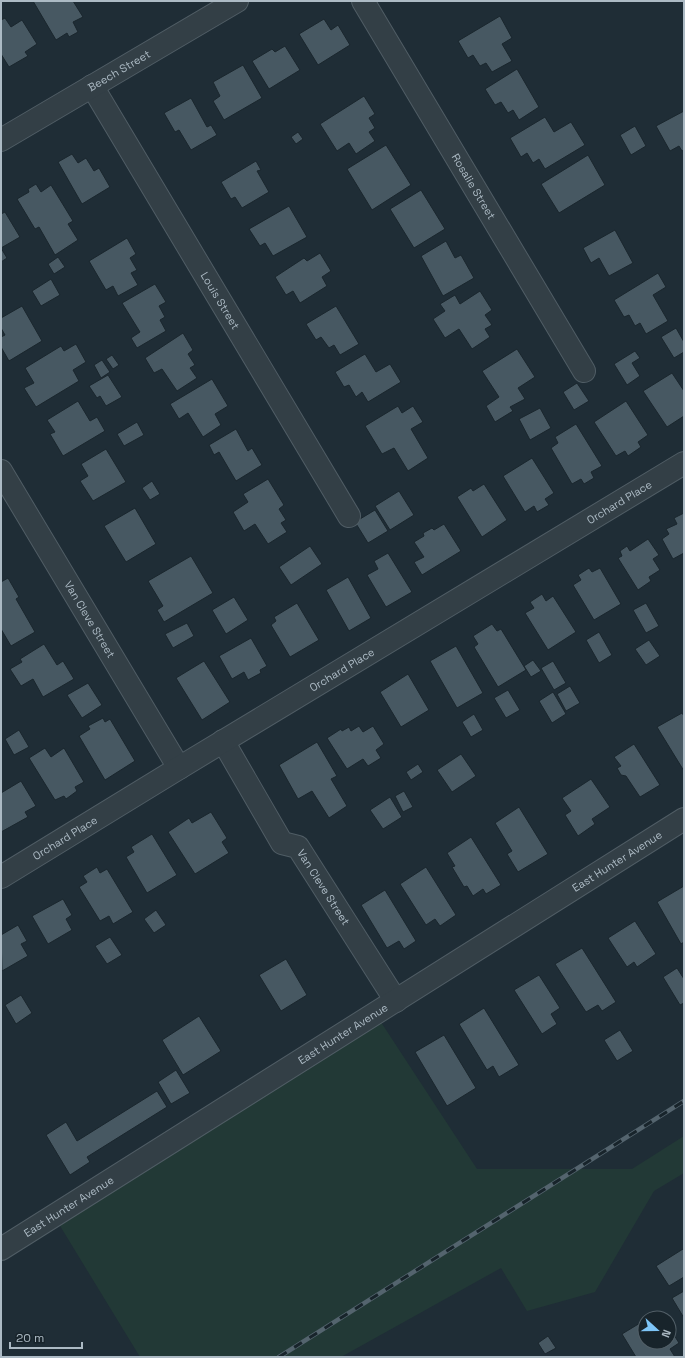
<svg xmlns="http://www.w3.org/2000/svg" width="685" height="1358" font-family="'Space Grotesk',sans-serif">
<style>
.green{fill:#223936}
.building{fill:#475862;stroke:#1a262d}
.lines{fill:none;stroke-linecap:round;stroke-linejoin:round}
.street-casing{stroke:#505d65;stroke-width:24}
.street{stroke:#333f46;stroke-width:22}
.rail-casing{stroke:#54646e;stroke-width:4.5}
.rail{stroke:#18242b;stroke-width:3;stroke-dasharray:9;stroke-linecap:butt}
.labels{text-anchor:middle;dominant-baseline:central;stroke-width:3;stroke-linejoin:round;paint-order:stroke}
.street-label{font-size:11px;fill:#acbac4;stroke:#18242b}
</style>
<rect width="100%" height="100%" fill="#1f2d36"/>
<!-- green -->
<path class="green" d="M375,1013l102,156h155l52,-33v37l-30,18 -59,101 -68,19 -26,-43 -160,89h-201l-86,-141z"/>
<!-- building -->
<path class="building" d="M33,1h40l10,16 -10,5 5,10 -9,5 -2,-4 -11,7z
M500,16l12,22 -10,6 10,17 -20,11 -6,-9 -6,3 -7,-11 -5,3 -10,-17z
M5,18l6,9 11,-7 15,24 -12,8 3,4 -19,11 -8,-13v-34z
M324,19l7,11 7,-5 12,20 -32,20 -19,-31z
M285,46l15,24 -31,19 -17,-28 20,-12 3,3z
M243,65l19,33 -38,22 -11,-19 7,-5 -7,-14z
M517,69l22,38 -20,13 -6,-10 -5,3 -7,-11 -6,3 -10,-16z
M364,96l11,18 -6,4 6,10 -6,4 6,9 -19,13 -7,-11 -12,8 -17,-27z
M191,98l16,29 4,-2 6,10 -26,15 -12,-20 -4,2 -11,-19z
M684,111v39l-2,1 -3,-5 -9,5 -14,-25z
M545,117l9,15 17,-10 14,23 -40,24 -6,-10 -6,4 -6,-10 -6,4 -11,-19z
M635,126l11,20 -15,9 -11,-20z
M298,132l5,7 -7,5 -5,-7z
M386,145l25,40 -39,25 -25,-41z
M72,154l6,9 8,-5 8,13 5,-3 11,19 -28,17 -24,-42z
M588,155l17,30 -46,28 -18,-29z
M256,161l5,9 -4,1 12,21 -27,16 -7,-11 -4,2 -10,-17z
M36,184l5,8 10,-7 22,36 -5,3 10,16 -23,15 -16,-28 -4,2 -18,-30 12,-7 -1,-3z
M421,190l24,39 -31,19 -24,-39z
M289,206l18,31 -34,19 -8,-13 -5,3 -11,-17z
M5,212l15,25 -19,11 6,10 -6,4v-48z
M615,230l18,33 -24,13 -10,-18 -8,5 -8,-15z
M127,238l9,16 -6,4 7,12 -6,3 7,12 -20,11 -5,-10 -7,4 -17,-29z
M446,241l9,17 6,-3 13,23 -31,18 -22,-40z
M320,253l11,18 -9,6 5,9 -27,17 -7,-12 -7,4 -11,-18 29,-19 3,3z
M58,257l7,10 -11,7 -6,-10z
M658,273l8,14 -13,8 15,26 -22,13 -6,-11 -5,3 -6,-11 -5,2 -10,-17z
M51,279l9,16 -19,11 -9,-15z
M155,284l11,18 -7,4 6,11 -5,3 6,11 -29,17 -6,-10 9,-6 -18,-29z
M480,291l12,19 -7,5 7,10 -7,4 5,8 -18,12 -13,-20 -14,9 -12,-19 12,-8 -5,-7 15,-9 5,9z
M22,306l20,35 -33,20 -8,-14v-10l4,-2 -4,-7v-10z
M336,306l23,38 -19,11 -6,-10 -5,3 -8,-11 -5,3 -10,-16z
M676,328l8,14v10l-10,6 -13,-21z
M183,333l10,17 -5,4 7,11 -5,3 7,10 -20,13 -15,-22 -8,4 -9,-15z
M76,344l10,18 -13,8 6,11 -43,26 -12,-19 10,-5 -9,-15 36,-22 3,5z
M517,349l18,28 -17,11 7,11 -15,8 3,4 -18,11 -9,-16 13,-9 -17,-26z
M635,351l5,7 -8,5 8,13 -13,9 -13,-21z
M365,354l11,18 14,-8 11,18 -33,20 -6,-10 -6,5 -7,-12 -5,2 -9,-15z
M112,355l7,10 -6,4 -7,-10z
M102,360l8,12 -9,6 -7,-13z
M672,373l12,18v25l-17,11 -24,-36z
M108,375l14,22 -16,9 -6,-10 -3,2 -8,-12z
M212,379l16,27 -13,8 6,11 -18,12 -15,-24 -9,6 -9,-15z
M577,383l12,18 -15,9 -11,-18z
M78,401l12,20 7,-4 8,14 -42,25 -13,-22 5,-2 -8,-12z
M626,401l22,34 -10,7 3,5 -13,9 -3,-5 -9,5 -22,-34z
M398,406l4,7 11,-7 10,16 -12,7 17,29 -20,13 -14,-23 -12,6 -17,-28z
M540,408l11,20 -21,12 -11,-21z
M137,422l7,13 -20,11 -7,-12z
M576,424l26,42 -11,6 3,6 -10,6 -3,-5 -9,5 -21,-36 7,-5 -3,-6z
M236,429l12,22 4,-3 10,17 -26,16 -17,-29 -5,3 -5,-10z
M106,449l20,33 -33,19 -13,-20 8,-5 -7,-12z
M532,458l22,35 -9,6 4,6 -12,7 -3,-6 -9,6 -22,-36z
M268,479l16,26 -5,4 7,11 -5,3 6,9 -19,12 -13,-20 -11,7 -11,-19 15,-10 -5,-8z
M152,481l8,13 -10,6 -8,-12z
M484,484l23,36 -25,17 -25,-40 14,-9 2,3z
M399,491l15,24 -24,15 -15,-24z
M135,508l21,36 -30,18 -22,-36z
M375,510l13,21 -20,12 -13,-21z
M684,513v40l-11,6 -11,-20 7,-5 -3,-5 11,-5 -3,-6z
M444,524l17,27 -39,24 -8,-13 10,-5 -10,-15 10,-6 -1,-3 9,-5 2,2z
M648,539l11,16 -6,4 7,11 -11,7 2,4 -13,9 -20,-32 4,-2 -2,-5 7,-5 3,5z
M310,546l12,18 -31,21 -12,-18z
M388,553l24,39 -26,15 -19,-32 11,-6 -4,-8z
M191,556l22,37 -49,29 -7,-12 6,-4 -15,-25z
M589,568l3,4 8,-4 21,36 -27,16 -21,-35 8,-5 -3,-5z
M348,577l23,41 -22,13 -23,-41z
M8,578l11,19 -3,2 19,33 -24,14 -10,-17v-47z
M542,594l4,7 7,-5 23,36 -28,18 -23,-37 9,-5 -4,-6z
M234,597l14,23 -22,14 -14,-24z
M297,603l22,37 -29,17 -19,-32 5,-4 -2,-4z
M646,603l13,23 -13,7 -13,-23z
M187,623l7,13 -21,12 -8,-14z
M492,624l5,7 4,-2 25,41 -28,17 -24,-40 4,-3 -5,-8z
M599,632l13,23 -13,8 -13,-23z
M251,638l16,28 -7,4 1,3 -13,7 -4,-8 -12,7 -13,-23z
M649,640l11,16 -14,9 -11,-16z
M44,644l13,21 6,-4 11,18 -31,18 -10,-18 -12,7 -11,-17 12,-7 -2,-3z
M456,646l27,47 -26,15 -27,-47z
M533,660l8,11 -10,6 -7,-11z
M204,661l26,41 -28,18 -26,-42z
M553,661l13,22 -12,7 -13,-22z
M408,674l21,36 -28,17 -21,-35z
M88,683l14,22 -20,13 -15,-23z
M570,686l10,17 -14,8 -9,-17z
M508,690l12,20 -14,8 -12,-20z
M553,692l13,22 -14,9 -13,-22z
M682,713l2,3v55l-27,-44z
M474,714l9,16 -12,7 -9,-15z
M103,718l2,4 5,-3 25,42 -30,19 -26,-44 11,-7 -2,-3z
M359,726l4,6 10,-6 11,18 -8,6 5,8 -13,8 -5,-7 -16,10 -20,-31 14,-9 1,2 7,-4 2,4z
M19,730l10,17 -15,8 -9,-16z
M317,742l20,34 -6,3 16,27 -18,12 -17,-27 -14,8 -19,-34z
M634,744l26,41 -20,12 -14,-21 -5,-1 -4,-7 4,-2 -7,-9z
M45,748l6,9 13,-9 20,34 -9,5 2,4 -11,8 -2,-3 -9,4 -26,-42z
M461,754l15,22 -24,16 -15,-22z
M418,764l5,8 -12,8 -5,-8z
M591,779l19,28 -18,12 3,5 -17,12 -13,-21 6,-4 -9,-13z
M21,781l15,25 -11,6 3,5 -27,15v-39z
M404,791l9,16 -10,5 -8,-16z
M390,797l12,20 -19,12 -13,-19z
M519,807l29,47 -30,18 -11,-18 5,-3 -17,-28z
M211,812l16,26 -5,4 7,11 -34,21 -27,-42 21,-14 3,5z
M152,834l25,41 -30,18 -21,-36 8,-5 -3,-5z
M471,837l30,48 -15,9 -3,-5 -10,7 -6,-10 -3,1 -12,-20 3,-1 -8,-13z
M97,867l3,6 7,-4 26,43 -20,12 -4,-8 -9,5 -21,-34 8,-5 -4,-6z
M426,867l30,48 -16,11 -5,-7 -9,6 -26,-41z
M684,886v56l-3,2 -24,-42z
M385,890l31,51 -12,8 -5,-8 -12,7 -26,-43z
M63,899l9,16 -6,4 6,11 -24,14 -16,-28z
M156,910l10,15 -12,8 -10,-14z
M635,921l21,33 -19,13 -3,-5 -7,5 -19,-29z
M18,925l9,16 -6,3 7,12 -26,15 -1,-36z
M110,937l12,18 -15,9 -12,-18z
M582,948l34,54 -14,9 -4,-6 -12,7 -31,-48z
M286,959l21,36 -26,16 -22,-36z
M677,968l7,11v24l-4,2 -17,-28z
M539,975l21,33 -9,6 6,10 -15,10 -28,-44z
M21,995l11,18 -16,11 -11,-19z
M484,1008l35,57 -20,12 -6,-11 -6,4 -28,-46z
M199,1016l22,35 -38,24 -21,-35z
M620,1030l13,21 -16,10 -13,-21z
M444,1035l32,53 -29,18 -32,-54z
M176,1070l14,23 -19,11 -13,-22z
M157,1091l10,16 -80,50 3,5 -20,13 -24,-40 20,-13 11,19z
M683,1249l1,2v26l-15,9 -13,-20z
M684,1291v27l-12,-20z
M645,1320v22h24v-15l10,16 -9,6 5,8h-39l-14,-23z
M548,1336l8,12 -11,6 -7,-11z"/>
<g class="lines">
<!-- street casing -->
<g class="street-casing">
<g id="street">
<path id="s1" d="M363,1l221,370"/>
<path id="s2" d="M92,86l257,430"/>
<path id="s3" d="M1,140l236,-139"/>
<path id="s4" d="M1,471l178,297"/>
<path id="s5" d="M223,741l59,102 16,4 98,154"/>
<path id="s6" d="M1,877l178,-109 505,-305"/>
<path id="s7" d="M1,1249l683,-430"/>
</g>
</g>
<!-- street -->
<use href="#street" class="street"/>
<!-- rail casing -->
<g class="rail-casing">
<path id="rail" d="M279,1357l405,-256"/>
</g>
<!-- rail -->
<use href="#rail" class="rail"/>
</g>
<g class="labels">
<!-- street labels -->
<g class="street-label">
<text stroke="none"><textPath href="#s3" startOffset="137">Beech Street</textPath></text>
<text stroke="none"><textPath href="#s1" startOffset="216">Rosalie Street</textPath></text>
<text stroke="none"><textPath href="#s2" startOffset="250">Louis Street</textPath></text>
<text stroke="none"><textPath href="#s6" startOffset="723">Orchard Place</textPath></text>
<text stroke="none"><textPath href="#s4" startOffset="173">Van Cleve Street</textPath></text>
<text stroke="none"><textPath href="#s6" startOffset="399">Orchard Place</textPath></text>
<text stroke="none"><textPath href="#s6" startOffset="75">Orchard Place</textPath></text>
<text stroke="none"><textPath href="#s7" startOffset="728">East Hunter Avenue</textPath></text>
<text stroke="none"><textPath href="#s5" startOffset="182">Van Cleve Street</textPath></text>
<text stroke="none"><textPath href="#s7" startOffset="404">East Hunter Avenue</textPath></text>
<text stroke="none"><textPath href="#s7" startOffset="80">East Hunter Avenue</textPath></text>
</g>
</g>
<!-- border -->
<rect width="685" height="1358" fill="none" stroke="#acbac4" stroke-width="4"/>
<!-- north arrow -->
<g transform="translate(657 1330) rotate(111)"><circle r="19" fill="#18242b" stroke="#536068"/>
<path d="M0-3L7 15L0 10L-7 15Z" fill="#7ec5f7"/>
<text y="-6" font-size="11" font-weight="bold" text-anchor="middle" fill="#acbac4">N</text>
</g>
<!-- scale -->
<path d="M10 1342v6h72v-6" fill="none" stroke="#acbac4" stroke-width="2"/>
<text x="16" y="1342" font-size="12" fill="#acbac4" stroke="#18242b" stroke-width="3" paint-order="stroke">20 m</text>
</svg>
